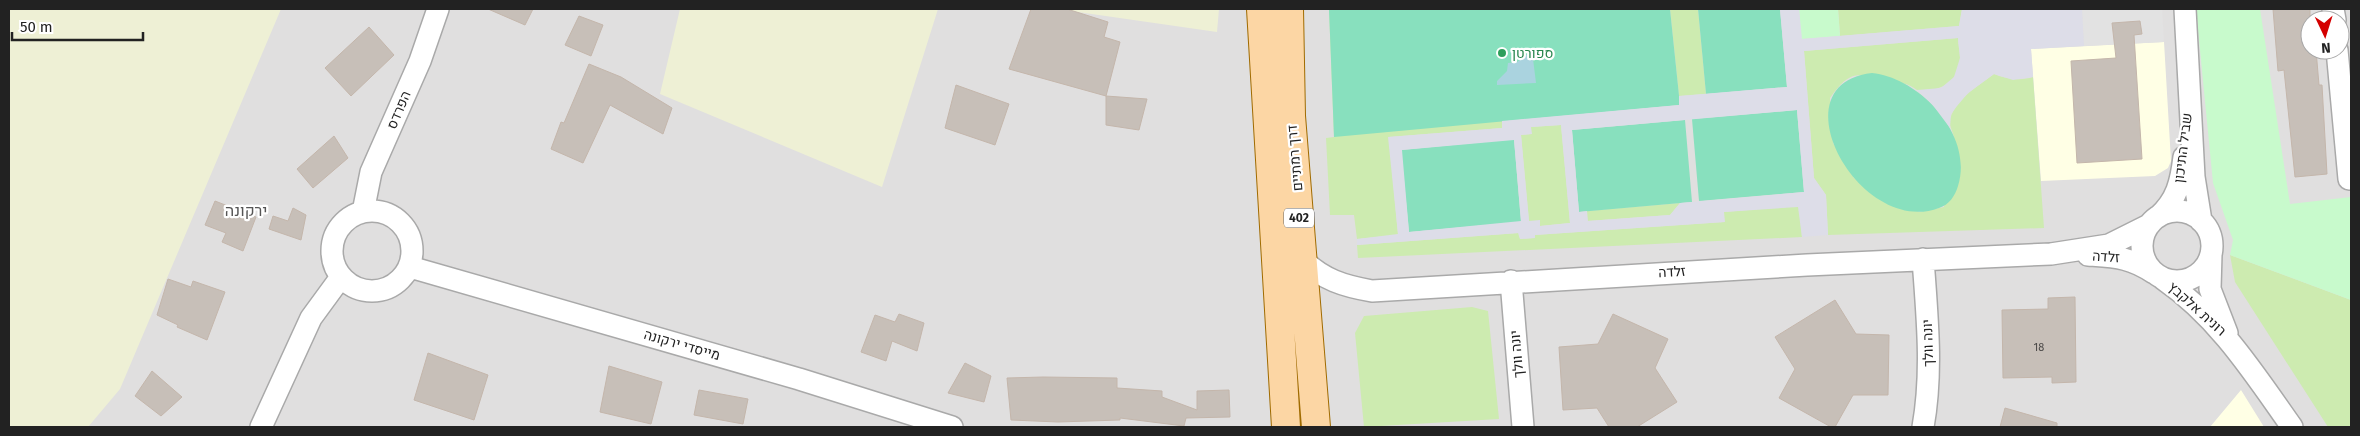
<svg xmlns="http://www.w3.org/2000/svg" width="2360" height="436" font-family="'Fira Sans',Heebo,sans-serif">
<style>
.residential{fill:#e0dfdf;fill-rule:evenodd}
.education{fill:#ffffe5}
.farmland{fill:#eef0d5}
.grass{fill:#cdebb0}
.park{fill:#c8facc}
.pitch{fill:#88e0be}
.parking{fill:#e2e2e2}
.plaza{fill:#dddde8;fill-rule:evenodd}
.water{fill:#aad3df}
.building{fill:#c7bfb8;stroke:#c4b6ab}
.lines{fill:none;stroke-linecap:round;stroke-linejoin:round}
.minor-casing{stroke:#a9a9a9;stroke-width:24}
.major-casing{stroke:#a06b00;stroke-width:30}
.minor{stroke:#fff;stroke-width:21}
.major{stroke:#fcd6a4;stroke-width:28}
.leisure-dot{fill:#2e9e5b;stroke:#fff;stroke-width:2}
.labels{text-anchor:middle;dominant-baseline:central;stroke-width:4.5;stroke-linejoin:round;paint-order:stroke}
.number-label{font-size:11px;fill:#4b4948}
.shield{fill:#fff;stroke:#646464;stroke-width:1}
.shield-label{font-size:12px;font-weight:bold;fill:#222}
.leisure-label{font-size:14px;fill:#27864d;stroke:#fff;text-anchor:start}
.street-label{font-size:14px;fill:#222;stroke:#fff}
.quarter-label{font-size:16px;fill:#555;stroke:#fff}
</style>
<rect width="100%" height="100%" fill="#f2efe9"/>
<!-- residential -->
<path class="residential" d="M120,9h2231v418h-2342v-140zM2310,20h30v30h-30z"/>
<!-- education -->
<path class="education" d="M2164,42l7,119 -3,7 -13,8 -114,5 -10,-132z
M2241,390l23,37h-54z"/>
<!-- farmland -->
<path class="farmland" d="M9,9h272l-161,380 -32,38h-79z
M680,9h258l-56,178 -222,-93z
M1057,9h162l-2,23z"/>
<!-- grass -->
<path class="grass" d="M1329,9l215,81 -42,32v6l-113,9 9,98 -41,4 -3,-24h-24l-4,-77 8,-1z
M1670,9h28l8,85 -27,2z
M1838,9h124l-3,17 -119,10z
M1958,38c0,7 2,14 2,20 -2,27 -20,33 -43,32 -9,-7 -19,-8 -30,-10 -31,-7 -37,-10 -57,18l3,45 21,35 65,34 25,-5 10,-70 -5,-15c7,-24 27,-34 45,-48 12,5 27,7 39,3l11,151 -216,7 -2,-40 -12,-17 -10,-127z
M1561,125l9,98 -30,3 -11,-5 -8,-86 10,-1v-7z
M1680,203l-10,12 -83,6v-10z
M1799,206l3,31 -444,21 -1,-13 162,-12 1,6 14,-1v-3l190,-13v-10z
M2230,255l121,45v127h-23l-93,-145z
M1472,307l16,4 11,108 -135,8 -9,-94 9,-17z"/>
<!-- park -->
<path class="park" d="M1799,9h39l2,27 -39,3z
M2196,9h64l30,195 61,-7v103l-121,-45 3,-15 -20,-57z"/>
<!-- pitch -->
<path class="pitch" d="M1329,9h341l10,96 -346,32z
M1698,9h82l7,78 -81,7z
M1872,73c48,5 102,62 86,113 -3,10 -9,19 -19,22 -79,30 -165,-124 -67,-135z
M1797,110l7,82 -105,9 -7,-82z
M1685,120l7,82 -113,10 -7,-82z
M1514,139l7,83 -112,10 -8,-82z"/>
<!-- parking -->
<path class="parking" d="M2082,9h80l2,33 -80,4z"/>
<!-- plaza -->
<path class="plaza" d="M1780,9h19l3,30 157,-13 3,-17h120l2,37 -53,3 2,28 -20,3 -19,-6 -26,19 -11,13 -6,8 -1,14 -18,-24 -15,-14 24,-2 13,-11 6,-19 -2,-20 -154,13 10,127 12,17 2,40 -26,2 -4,-30 -74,5 1,10 -190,13v3l-15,1 -2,-6 -161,12v-6l41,-5 -10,-97 114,-9v-7l177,-16v-9l108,-9zM1797,110l7,82 -124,11 -10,12 -82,6 -1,-10 -8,1 -7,-82zM1561,125l9,98 -30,3v-6l-11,1 -8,-86 11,-1 -1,-7zM1514,140l7,81 -112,11 -7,-82z"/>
<!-- water -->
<path class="water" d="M1532,51l4,32 -39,2v-4l10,-10 1,-8 9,-1z"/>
<!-- building -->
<path class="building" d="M488,9h45l-8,16z
M1031,9h36l41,13 -4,15 16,5 -14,54 -97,-27z
M2273,9h37v41h6l3,35h3l5,89 -32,3 -11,-107 -6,1z
M579,16l24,9 -12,31 -26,-11z
M2140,21l2,13 -8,1 8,124 -65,4 -6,-102 45,-3 -4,-35z
M369,27l25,28 -43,41 -26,-28z
M589,64l32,13 51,31 -9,26 -53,-29 -27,58 -32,-14 10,-27 3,1z
M956,85l53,19 -14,41 -50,-17z
M1106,96l41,3 -8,31 -33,-5z
M334,136l14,22 -35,30 -16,-19z
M215,201l41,16 -13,34 -21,-9 4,-9 -21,-8z
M293,208l13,7 -5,25 -32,-11 4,-13 15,5z
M168,279l23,8 2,-6 32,11 -18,48 -30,-13 1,-2 -21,-10z
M2075,297l1,85 -24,1v-6l-49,1 -1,-68 46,-1v-11z
M1835,300l21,34 33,1 -1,60h-35l-18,32h-4l-52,-29 16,-29 -20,-32z
M899,314l25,9 -7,28 -25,-10 -6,20 -25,-9 14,-37 20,7z
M1613,314l55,25 -13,29 22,34 -40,25h-28l-12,-19 -34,2 -4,-63 39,-3z
M428,353l60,22 -14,45 -60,-20z
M965,363l26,13 -7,26 -36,-9z
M609,366l53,16 -11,42 -51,-12z
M152,371l30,26 -21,19 -26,-20z
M1043,377l74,1v10l45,3v6l35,13v-19l32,-1 1,27 -44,1 -2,8 -64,-8v2l-62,2 -47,-2 -4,-42z
M699,390l49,9 -5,25 -49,-9z
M2005,408l52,15v4h-57z"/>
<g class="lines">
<!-- minor casing -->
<g class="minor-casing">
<path id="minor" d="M2185,9l9,168 7,44
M2333,9l2,11
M2337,50l12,129
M332 251a40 40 0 1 1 80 0a40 40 0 1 1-80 0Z
M2142 246a35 35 0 1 1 70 0a35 35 0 1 1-70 0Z
M363,212l8,-40 49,-111 18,-52
M2158,217c19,-17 23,-35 26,-60
M2211,254l-1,35 17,44
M2088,255c28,2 42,2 66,18
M1302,259c21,21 42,27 70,32l435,-26 244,-11 58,-9 40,-20
M410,267l389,112 153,48
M2163,279c56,39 90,93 129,148
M1511,281l12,146
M261,427l50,-109 30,-41
M1923,427c10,-56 4,-112 0,-168"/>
</g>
<!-- major casing -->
<g class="major-casing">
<path id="major" d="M1261,9l25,418
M1289,9l2,107 25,311"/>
</g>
<!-- minor -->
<use href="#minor" class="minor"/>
<!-- major -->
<use href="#major" class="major"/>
</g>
<!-- markers -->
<circle class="leisure-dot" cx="1502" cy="53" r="5"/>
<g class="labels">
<!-- number labels -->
<g class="number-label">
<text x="2039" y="347">18</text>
</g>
<!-- shield labels -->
<rect class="shield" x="1284" y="208.5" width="30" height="19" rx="4"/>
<g class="shield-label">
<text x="1299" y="218">402</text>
</g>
<!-- leisure labels -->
<g class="leisure-label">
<text x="1512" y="53">ספורטן</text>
</g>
<!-- street labels -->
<g class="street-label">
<text transform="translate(399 110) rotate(-67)">הפרדס</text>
<text transform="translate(2183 148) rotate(-83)">שביל התיכון</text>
<text transform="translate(1295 158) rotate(-95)">דרך רמתיים</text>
<text transform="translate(2106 257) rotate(4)">זלדה</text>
<text transform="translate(1672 272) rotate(-3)">זלדה</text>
<text transform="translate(2197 309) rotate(42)">רונית אלקבץ</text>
<text transform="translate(1928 343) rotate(-92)">יונה וולך</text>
<text transform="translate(682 345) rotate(16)">מייסדי ירקונה</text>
<text transform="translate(1517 354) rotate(-95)">יונה וולך</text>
</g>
<!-- quarter labels -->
<g class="quarter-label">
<text x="246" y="210">ירקונה</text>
</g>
</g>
<!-- border -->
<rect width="2360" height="436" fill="none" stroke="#222222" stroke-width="20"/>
<!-- north arrow -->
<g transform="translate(2325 35) rotate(176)"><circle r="24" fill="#ffffff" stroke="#a7a7a7"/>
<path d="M0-4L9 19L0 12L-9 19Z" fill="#d40000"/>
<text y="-8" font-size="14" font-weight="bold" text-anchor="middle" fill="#222222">N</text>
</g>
<!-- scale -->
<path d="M12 32v8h131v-8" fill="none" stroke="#222222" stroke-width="2.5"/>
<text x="20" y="32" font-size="15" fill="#222222" stroke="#ffffff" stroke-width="4" paint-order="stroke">50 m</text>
</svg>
